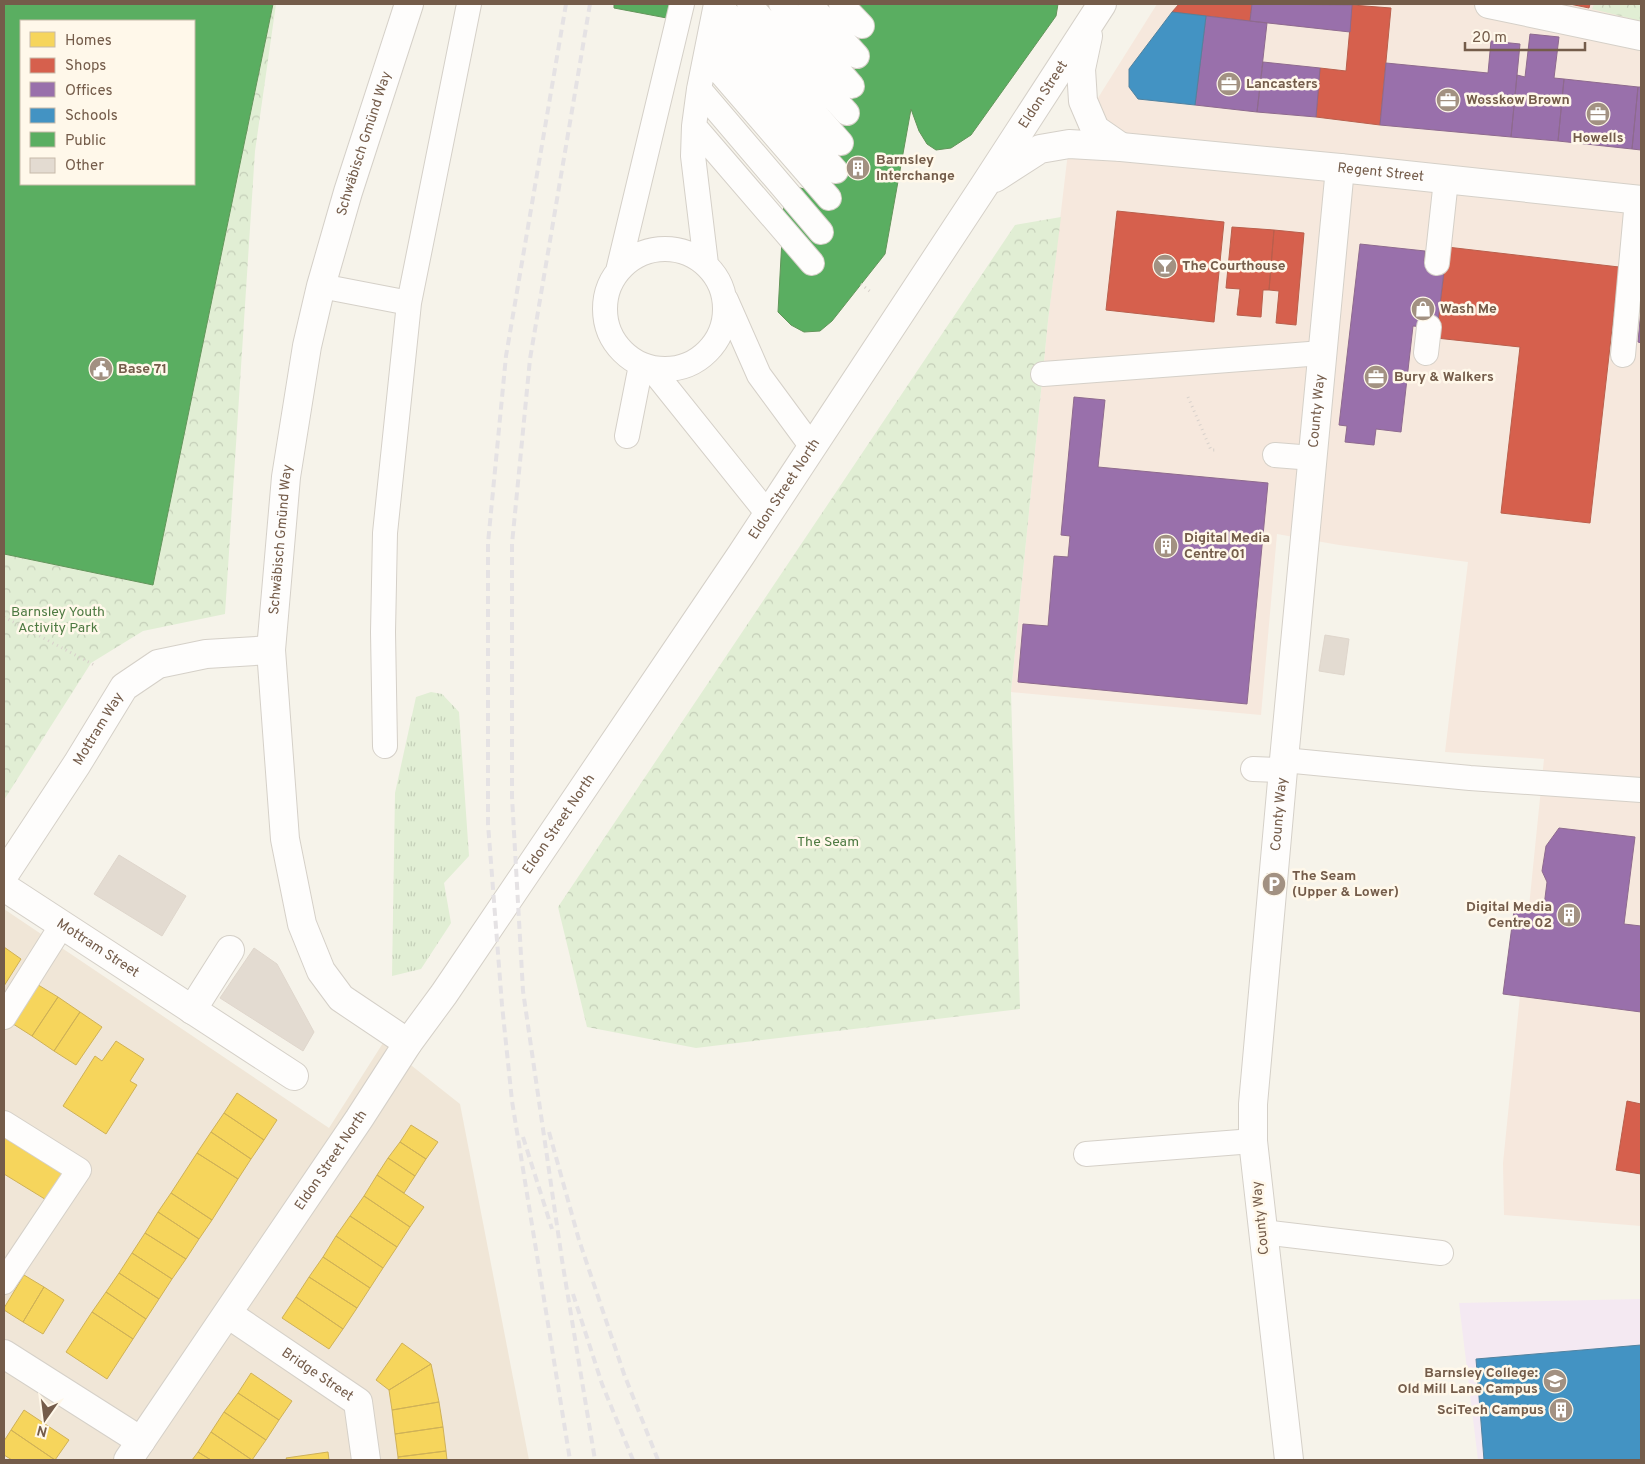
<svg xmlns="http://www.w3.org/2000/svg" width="1645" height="1464" font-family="Overpass,sans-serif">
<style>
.residential{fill:#f0e6d7}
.commercial{fill:#f6e8dd}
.education{fill:#f4e9f2}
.grass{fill:url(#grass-tufts)}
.park{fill:url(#park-crowns)}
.homes{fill:#f6d55c;stroke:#cfb157}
.shops{fill:#d6604d;stroke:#b95f4c}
.offices{fill:#9970ab;stroke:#8e6a8e}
.schools{fill:#4393c3;stroke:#52829f}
.public{fill:#5aae61;stroke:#62955a;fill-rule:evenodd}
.building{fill:#e3dbd1;stroke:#dfd6cc}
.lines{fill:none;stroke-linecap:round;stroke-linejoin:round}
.service-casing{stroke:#d5d0c8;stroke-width:26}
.pedestrian-casing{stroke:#d5d0c8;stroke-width:30}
.minor-casing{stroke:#d5d0c8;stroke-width:30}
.tertiary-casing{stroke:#d5d0c8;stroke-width:30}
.path{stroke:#d8d1cb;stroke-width:3;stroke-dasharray:1 4;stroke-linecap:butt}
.service{stroke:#fefdfc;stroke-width:24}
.pedestrian{stroke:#fefdfc;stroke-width:28}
.minor{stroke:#fefdfc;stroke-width:28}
.tertiary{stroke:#fefdfc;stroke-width:28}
.rail{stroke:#e5e2e4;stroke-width:4;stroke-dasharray:8 5;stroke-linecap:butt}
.labels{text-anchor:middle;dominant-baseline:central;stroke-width:5;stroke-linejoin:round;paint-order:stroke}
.poi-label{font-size:14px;font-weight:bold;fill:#745c4a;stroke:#fff8ea;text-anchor:start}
.street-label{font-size:14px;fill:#745c4a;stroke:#fff8ea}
.park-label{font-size:14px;fill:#4e7a42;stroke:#fff8ea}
</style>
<defs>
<pattern id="grass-tufts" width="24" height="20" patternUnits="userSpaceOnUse" patternTransform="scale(1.25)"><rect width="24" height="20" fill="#e1eed4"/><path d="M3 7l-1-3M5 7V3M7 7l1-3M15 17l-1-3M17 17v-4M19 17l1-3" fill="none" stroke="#c4ceb8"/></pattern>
<pattern id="park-crowns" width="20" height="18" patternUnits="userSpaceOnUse" patternTransform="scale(1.25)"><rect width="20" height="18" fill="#e1eed4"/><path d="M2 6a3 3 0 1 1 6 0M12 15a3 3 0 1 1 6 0" fill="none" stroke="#c4ceb8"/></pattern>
</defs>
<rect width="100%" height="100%" fill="#f6f3ea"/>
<!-- residential -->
<path class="residential" d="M4,909l325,219 54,-85 77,61 69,356h-525z"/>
<!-- commercial -->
<path class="commercial" d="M1157,4h484v1222l-137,-11 -1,-52 41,-404 -99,-7 23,-190 -129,-17 -62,-11 -16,181 -250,-23 37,-371 21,-177z"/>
<!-- education -->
<path class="education" d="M1641,1299v161h-163l-19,-157z"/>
<!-- grass -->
<path class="grass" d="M431,692l11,2 17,18 10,144 -25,27 7,40 -30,46 -29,7 3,-183 21,-96z"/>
<!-- park -->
<path class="park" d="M273,4h3l-21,147 -30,463 -82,17 -52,32 -87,137v-246l149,31z
M1594,4h47v17l-49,-12z
M1061,217l-13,104 -37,371 9,317 -324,39 -109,-21 -29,-120 457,-682z"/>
<!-- homes -->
<path class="homes" d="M4,947l17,12 -17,27z
M35,983l23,14 -26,39 -22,-14z
M58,997l22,15 -26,39 -22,-15z
M80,1012l22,15 -26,38 -22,-14z
M116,1041l28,18 -14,22 7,4 -31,49 -43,-28 32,-50 7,5z
M237,1093l40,27 -13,20 -40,-27z
M224,1113l40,27 -13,19 -40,-27z
M411,1125l27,17 -12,17 -26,-17z
M211,1132l40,27 -13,20 -41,-26z
M4,1137l60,37 -16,27 -44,-27z
M400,1142l26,17 -11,17 -27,-18z
M197,1153l41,26 -26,41 -41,-27z
M388,1158l27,18 -11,17 -27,-18z
M377,1175l47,32 -14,20 -46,-31z
M171,1193l41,27 -13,19 -41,-27z
M364,1196l46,31 -13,20 -47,-31z
M158,1212l41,27 -13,20 -41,-26z
M350,1216l47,31 -14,21 -47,-32z
M145,1233l41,26 -14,20 -40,-26z
M336,1236l47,32 -13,20 -47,-31z
M132,1253l40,26 -13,20 -40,-26z
M323,1257l47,31 -13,20 -48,-31z
M119,1273l40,26 -13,20 -40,-27z
M24,1275l20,12 -21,35 -19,-12v-2z
M309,1277l48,31 -14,21 -47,-32z
M44,1287l20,13 -21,34 -20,-12z
M106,1292l40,27 -13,20 -41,-27z
M296,1297l47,32 -14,20 -47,-31z
M92,1312l41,27 -26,40 -41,-27z
M402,1343l29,21 -42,26 -13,-10z
M431,1364l8,38 -47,8 -3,-20z
M251,1373l41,28 -13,19 -41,-27z
M238,1393l41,27 -13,20 -42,-28z
M439,1402l4,25 -48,7 -3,-24z
M24,1410l45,30 -14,20 -44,-30z
M224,1412l42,28 -14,20 -41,-28z
M443,1427l3,24 -48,6 -3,-23z
M11,1430l44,30h-43l-8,-5v-14z
M211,1432l41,28h-41l-13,-8z
M446,1451l1,9h-49v-3z
M198,1452l13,8h-19z
M328,1452l1,8h-42l-1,-2z"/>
<!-- shops -->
<path class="shops" d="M1179,4h73l-2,17 -78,-9z
M1570,4h20l-1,4z
M1352,5l39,3 -11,117 -64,-8 4,-49 26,3z
M1117,211l107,11 -10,100 -108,-12z
M1232,227l42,3 -5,60h-6l-2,27 -24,-2 3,-26 -14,-1z
M1274,230l30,3 -8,92 -20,-2 3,-32 -10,-1z
M1447,247l172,20 -29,256 -89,-10 19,-166 -84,-9z
M1627,1101l14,3v70l-25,-4z"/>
<!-- offices -->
<path class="offices" d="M1252,4l100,1 -2,27 -100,-11z
M1206,16l61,7 -10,89 -62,-7z
M1530,34l29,3 -5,41 10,1 -6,62 -47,-4 6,-62 8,2z
M1491,41l29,3 -9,93 -131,-12 6,-62 102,10z
M1263,62l57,6 -4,49 -59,-5z
M1564,79l74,8 -6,62 -74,-8z
M1638,87h3v63l-9,-1z
M1360,244l65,7 -1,10 21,2 -8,65 -24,-2 -12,106 -25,-3 -2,16 -29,-3 2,-16 -8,-1z
M1641,310v33l-3,-1z
M1074,397l31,3 -7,67 170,16 -21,221 -229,-22 5,-58 25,2 6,-70 14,1 2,-21 -9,-1z
M1559,828l76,9 -11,87 17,2v86l-138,-18 12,-91 29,3 3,-24 -5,-11 4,-25z"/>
<!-- schools -->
<path class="schools" d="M1172,12l34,4 -11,89 -57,-6 -9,-12v-18z
M1641,1345v115h-157l-8,-101z"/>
<!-- public -->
<path class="public" d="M4,4h269l-120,581 -149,-31zM21,21h173v163h-173z
M614,4h60l-2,15 -58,-11z
M849,4h209l-2,12 -85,119 -20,13 -15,2 -9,-6 -8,-13 -8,-22 -26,145 -53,67 -12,10 -16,1 -13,-7 -13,-13 7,-128 27,7z"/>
<!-- building -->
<path class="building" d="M1325,635l24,4 -5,36 -25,-4z
M119,855l67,41 -24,40 -68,-42z
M254,948l23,16 37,68 -11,19 -83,-53z"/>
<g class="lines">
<!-- service casing -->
<g class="service-casing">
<path id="service" d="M719,4l122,139
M749,4l98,109
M781,4l71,82
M810,4l47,52
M841,4l21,22
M711,29l125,142
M706,56l123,142
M699,89l122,143
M694,126l118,137
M605 309a60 60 0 1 1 120 0a60 60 0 1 1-120 0Z
M1437,263l9,-83
M706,264l-13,-108 1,-30 5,-37 17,-85
M618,271l64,-267
M321,286l88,17
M726,300l33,75 53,72
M1426,353l3,-26
M1623,355l14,-155
M651,368l117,146
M1043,374l279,-21
M627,436l14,-71
M1275,455l38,3
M385,746l-2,-114 2,-99 24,-230 60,-299
M1284,760l186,18 171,12
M1253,769l30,1
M4,1017l58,-92
M4,1123l75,47 -75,112
M1086,1154l167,-13
M1263,1232l178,21"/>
</g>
<!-- pedestrian casing -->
<g class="pedestrian-casing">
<path id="pedestrian" d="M1489,4l152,32"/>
</g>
<!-- minor casing -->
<g class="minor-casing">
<g id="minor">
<path id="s1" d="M4,875l73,-111 47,-77 34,-23 48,-10 65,-4"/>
<path id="s2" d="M4,887l290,189"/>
<path d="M192,1010l38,-60"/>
<path id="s3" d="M228,1314l130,88 8,58"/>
<path d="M4,1354l137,87"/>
<path id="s4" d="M1289,1460l-36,-319v-37l30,-334 57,-602"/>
</g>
</g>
<!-- tertiary casing -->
<g class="tertiary-casing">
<g id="tertiary">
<path d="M1088,36l-7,33 2,32 12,28 26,18"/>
<path id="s5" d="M995,178l45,-29 29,-5 52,3 219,21 301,32"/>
<path id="s6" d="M408,1043l-67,-45 -20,-27 -19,-47 -17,-85 -14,-189 15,-173 21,-131 14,-60 27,-94 61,-188"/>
<path id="s7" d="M128,1460l231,-341 49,-76 36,-49 297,-439 243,-369 118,-182"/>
</g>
</g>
<!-- path -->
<path class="path" d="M861,284l11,9
M1188,397l23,53h5
M4,617l92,49"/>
<!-- service -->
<use href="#service" class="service"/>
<!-- pedestrian -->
<use href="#pedestrian" class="pedestrian"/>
<!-- minor -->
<use href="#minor" class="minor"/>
<!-- tertiary -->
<use href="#tertiary" class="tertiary"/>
<!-- rail -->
<path class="rail" d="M566,4l-60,352 -18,187v281l14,181 10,96 58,359
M590,4l-60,355 -18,185v253l11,194 39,269 33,200
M549,1132l30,108 45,134 34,86
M523,1137l29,92
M573,1294l29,90 31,76"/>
</g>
<!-- icons -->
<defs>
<g id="office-disc" transform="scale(1.25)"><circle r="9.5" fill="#a29182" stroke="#fff8ea"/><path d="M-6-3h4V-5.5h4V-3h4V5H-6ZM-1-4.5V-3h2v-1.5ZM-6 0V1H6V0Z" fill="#fff"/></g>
<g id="building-disc" transform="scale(1.25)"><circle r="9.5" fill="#a29182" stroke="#fff8ea"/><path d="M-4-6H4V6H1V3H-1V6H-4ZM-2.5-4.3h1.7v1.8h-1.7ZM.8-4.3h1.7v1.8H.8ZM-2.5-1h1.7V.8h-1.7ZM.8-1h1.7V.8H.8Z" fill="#fff"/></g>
<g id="bar-disc" transform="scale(1.25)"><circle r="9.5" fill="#a29182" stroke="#fff8ea"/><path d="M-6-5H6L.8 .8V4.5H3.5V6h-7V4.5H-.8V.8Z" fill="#fff"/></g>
<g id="shop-disc" transform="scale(1.25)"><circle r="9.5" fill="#a29182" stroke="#fff8ea"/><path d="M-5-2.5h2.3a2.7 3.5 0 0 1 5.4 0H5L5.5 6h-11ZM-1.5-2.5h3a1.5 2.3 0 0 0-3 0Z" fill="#fff"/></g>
<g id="civic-disc" transform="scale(1.25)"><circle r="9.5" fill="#a29182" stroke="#fff8ea"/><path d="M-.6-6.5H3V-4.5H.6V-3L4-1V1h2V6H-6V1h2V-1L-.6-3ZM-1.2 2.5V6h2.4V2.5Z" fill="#fff"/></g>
<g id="parking-disc" transform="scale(1.25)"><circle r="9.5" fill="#a29182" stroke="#fff8ea"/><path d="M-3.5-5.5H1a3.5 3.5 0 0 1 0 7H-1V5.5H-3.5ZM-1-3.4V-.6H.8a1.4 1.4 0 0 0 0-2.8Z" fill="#fff"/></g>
<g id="university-disc" transform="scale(1.25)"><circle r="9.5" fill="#a29182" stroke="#fff8ea"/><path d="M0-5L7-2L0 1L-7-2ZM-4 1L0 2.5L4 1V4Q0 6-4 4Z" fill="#fff"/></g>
</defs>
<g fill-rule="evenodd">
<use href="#office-disc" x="1229" y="84"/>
<use href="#office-disc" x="1448" y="100"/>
<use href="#office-disc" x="1598" y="114"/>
<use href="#building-disc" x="858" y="168"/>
<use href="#bar-disc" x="1165" y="266"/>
<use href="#shop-disc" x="1423" y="309"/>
<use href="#civic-disc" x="101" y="369"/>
<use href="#office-disc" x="1376" y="377"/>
<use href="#building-disc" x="1166" y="546"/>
<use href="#parking-disc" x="1274" y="884"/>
<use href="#building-disc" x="1569" y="915"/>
<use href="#university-disc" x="1555" y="1381"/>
<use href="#building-disc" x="1561" y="1410"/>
</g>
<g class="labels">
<!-- poi labels -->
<g class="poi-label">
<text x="1246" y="84">Lancasters</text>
<text x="1466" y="100">Wosskow Brown</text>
<text x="1598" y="138" text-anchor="middle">Howells</text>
<text x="876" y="160">Barnsley<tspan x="876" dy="16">Interchange</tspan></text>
<text x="1182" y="266">The Courthouse</text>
<text x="1440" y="309">Wash Me</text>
<text x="118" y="369">Base 71</text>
<text x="1394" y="377">Bury &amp; Walkers</text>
<text x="1184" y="538">Digital Media<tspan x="1184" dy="16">Centre 01</tspan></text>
<text x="1292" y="876">The Seam<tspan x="1292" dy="16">(Upper &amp; Lower)</tspan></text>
<text x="1552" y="907" text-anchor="end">Digital Media<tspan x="1552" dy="16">Centre 02</tspan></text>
<text x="1538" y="1373" text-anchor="end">Barnsley College:<tspan x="1538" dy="16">Old Mill Lane Campus</tspan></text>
<text x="1544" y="1410" text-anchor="end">SciTech Campus</text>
</g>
<!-- street labels -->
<g class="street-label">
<text stroke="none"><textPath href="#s7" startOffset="1644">Eldon Street</textPath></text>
<text stroke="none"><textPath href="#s6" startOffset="958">Schwäbisch Gmünd Way</textPath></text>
<text stroke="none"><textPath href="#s5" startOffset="396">Regent Street</textPath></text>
<text stroke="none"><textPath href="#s4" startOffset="1054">County Way</textPath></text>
<text stroke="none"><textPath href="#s7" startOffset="1172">Eldon Street North</textPath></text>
<text stroke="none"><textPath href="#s6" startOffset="552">Schwäbisch Gmünd Way</textPath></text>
<text stroke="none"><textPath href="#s1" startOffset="174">Mottram Way</textPath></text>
<text stroke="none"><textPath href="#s4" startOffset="649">County Way</textPath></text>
<text stroke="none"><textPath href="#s7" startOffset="768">Eldon Street North</textPath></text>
<text stroke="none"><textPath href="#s2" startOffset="112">Mottram Street</textPath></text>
<text stroke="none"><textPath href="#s7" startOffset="362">Eldon Street North</textPath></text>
<text transform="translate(1261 1218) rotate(-96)">County Way</text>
<text stroke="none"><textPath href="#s3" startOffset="108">Bridge Street</textPath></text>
</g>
<!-- park labels -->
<g class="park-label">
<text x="58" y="612">Barnsley Youth<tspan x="58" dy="16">Activity Park</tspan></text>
<text x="828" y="842">The Seam</text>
</g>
</g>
<!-- border -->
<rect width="1645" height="1464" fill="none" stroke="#745c4a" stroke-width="10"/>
<!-- legend -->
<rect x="20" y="20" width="175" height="165" fill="#fff8ea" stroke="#c7baaa"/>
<rect x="30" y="32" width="25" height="15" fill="#f6d55c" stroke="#c7baaa"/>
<text x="65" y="45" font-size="15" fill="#745c4a">Homes</text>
<rect x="30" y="58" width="25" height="15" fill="#d6604d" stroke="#c7baaa"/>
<text x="65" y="70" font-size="15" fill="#745c4a">Shops</text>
<rect x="30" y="82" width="25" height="15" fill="#9970ab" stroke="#c7baaa"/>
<text x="65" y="95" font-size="15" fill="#745c4a">Offices</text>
<rect x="30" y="108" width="25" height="15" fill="#4393c3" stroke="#c7baaa"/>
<text x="65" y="120" font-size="15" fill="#745c4a">Schools</text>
<rect x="30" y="132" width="25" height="15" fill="#5aae61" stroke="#c7baaa"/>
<text x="65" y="145" font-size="15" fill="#745c4a">Public</text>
<rect x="30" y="158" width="25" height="15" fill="#e3dbd1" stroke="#c7baaa"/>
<text x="65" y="170" font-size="15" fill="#745c4a">Other</text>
<!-- north arrow -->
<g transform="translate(45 1419) rotate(194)" stroke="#fff8ea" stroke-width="4" paint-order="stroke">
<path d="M0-4L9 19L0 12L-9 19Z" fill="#745c4a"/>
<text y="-8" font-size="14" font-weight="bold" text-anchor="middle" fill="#745c4a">N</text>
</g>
<!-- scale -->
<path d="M1465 42v8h120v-8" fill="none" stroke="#745c4a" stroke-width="2.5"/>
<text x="1472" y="42" font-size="15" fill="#745c4a" stroke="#fff8ea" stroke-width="4" paint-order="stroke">20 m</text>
</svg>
